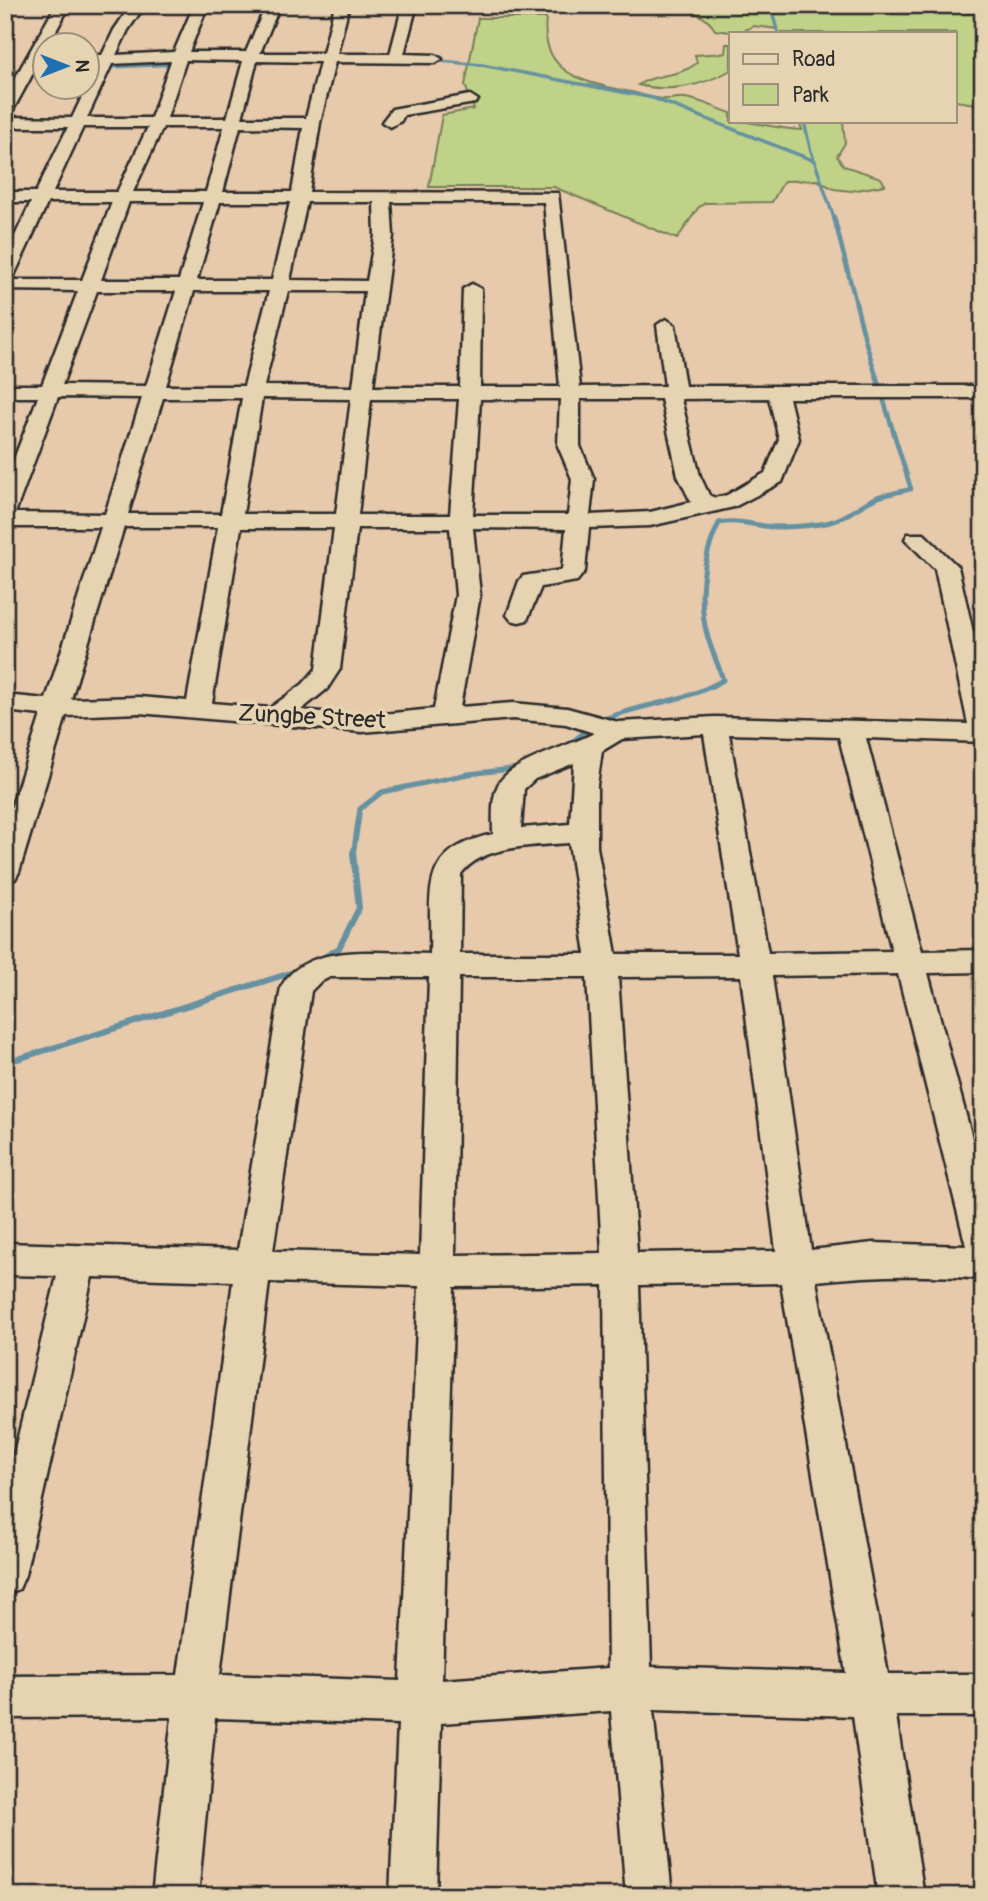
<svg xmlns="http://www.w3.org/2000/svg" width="988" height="1901" font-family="Pangolin,sans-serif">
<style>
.green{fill:#c0d287;stroke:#767e59;stroke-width:2}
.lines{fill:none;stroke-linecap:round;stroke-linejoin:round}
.stream-far3{stroke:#6591a0;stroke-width:3.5}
.stream-far2{stroke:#6591a0;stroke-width:4.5}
.stream-far1{stroke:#6591a0;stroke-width:5}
.stream{stroke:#6591a0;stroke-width:6}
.minor-casing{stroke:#2b2b2b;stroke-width:5}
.minor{fill:#e6d3b1;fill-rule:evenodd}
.labels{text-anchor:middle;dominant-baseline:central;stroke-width:7;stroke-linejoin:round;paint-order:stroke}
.street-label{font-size:24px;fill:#2b2b2b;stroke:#e6d3b1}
</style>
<rect width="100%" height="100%" fill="#e7c9ac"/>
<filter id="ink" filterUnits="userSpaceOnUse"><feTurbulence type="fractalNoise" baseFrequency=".0143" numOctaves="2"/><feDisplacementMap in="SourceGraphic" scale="14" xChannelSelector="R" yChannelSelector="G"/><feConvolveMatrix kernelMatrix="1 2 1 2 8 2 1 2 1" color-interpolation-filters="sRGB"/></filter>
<g filter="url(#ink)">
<!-- green -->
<path class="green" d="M618,5h365v100l-28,-4v-68h-178v-4l-23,-3 -16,7 -23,-3c-17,-30 -66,-23 -98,-23z
M478,18h68c-6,55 36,64 80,73 12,2 25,7 37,8 7,1 14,-2 22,-1 15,2 31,10 46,15v8c24,0 46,8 71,9l-3,-9h44l2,22 -8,13 7,10 37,12 4,7 -34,6 -17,-2 -17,-9 -33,1 -12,21 -67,1 -7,5 -21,31 -123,-52h-125l13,-72 32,-6 -9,-24z
M726,44h5v26c-28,16 -62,23 -93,15 17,-12 40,-7 59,-22l-2,-8 30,-2z"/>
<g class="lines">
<!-- stream-far3 -->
<path class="stream-far3" d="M778,33l-8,-28 126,2 87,6
M430,60l52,5 171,33 162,63
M88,68l88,-4
M5,71l41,-2
M804,121l6,27 24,70"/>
<!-- stream-far2 -->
<path class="stream-far2" d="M834,217l32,126 45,146 -34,8"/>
<!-- stream-far1 -->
<path class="stream-far1" d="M600,721c40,-18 85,-18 123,-41 -4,-14 -11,-28 -15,-42 -11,-37 -6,-81 11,-115 18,-4 37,3 55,4 17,0 39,-1 56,-5 20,-5 34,-22 54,-27
M567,746l24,-19
M353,855l7,-46 22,-17 86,-18 52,-6"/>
<!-- stream -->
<path class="stream" d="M316,962l23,-14 20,-40 -6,-55
M5,1063l295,-93"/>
<!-- minor casing -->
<g class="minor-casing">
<path id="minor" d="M56,5h14l-57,105 -8,5v-19z
M131,5h14l-17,25 -12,25 58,-3 20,-47h14l-19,47h57l20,-47h14l-20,48h63l12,-48h14l-12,49h53l12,-46 2,-3h10l2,3 -12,46 31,1 7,4 -7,4 -100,-1 -15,61 -11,69 249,1 22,194 85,-1 -8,-61 9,-6 9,6 10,61h298v12h-194l10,41 -17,43 -48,25 -84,19 -61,2 -4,43 -8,10 -36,6 -14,33 -8,2 -8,-2 -4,-5 12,-34 4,-5 39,-6 4,-41 -93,-1 7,67 -20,112 53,-4 54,5 51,14 97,-5 253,7 -33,-155 -30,-30 3,-5h16l34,33 25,108v67l-117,-4 56,213 61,-1v22l-55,1 55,206v100c-57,-5 -111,-4 -167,2l72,393h95v42h-87l28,180h-46l-25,-180 -200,-6 19,186h-46l-15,-185 -170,12 -5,173h-46l8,-172 -183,-6 -17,178h-46l20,-179 -167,1v-42l173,-1 55,-394 -141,-4 -67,298 -6,14 -14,6v-105l52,-214 -52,-1v-32l233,7 43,-263c25,-47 104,-33 149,-33 2,-63 -13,-103 63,-120 0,-16 -2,-34 5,-49 10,-23 73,-39 96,-52l-28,-9 -53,-5 -151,13 -223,-19 -73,3 -47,156 -4,7 -10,3v-55l36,-112 -36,-4v-16l41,4 55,-172h-96v-45l33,-85h-33v-12h37l36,-94 -73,-1v-33l26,-55h-26v-10h31l32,-65h-63v-10l67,1 26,-55h-10v-8h14l12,-25zM186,60l57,1 -16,57h-60zM171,61l-20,57h-64l25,-54zM257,61l63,1 -14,56h-64zM83,127h65l-31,65h-64zM163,127h61l-18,65h-73zM240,127l63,1 -11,64h-69zM48,202h64l-30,78h-70zM129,202h74l-24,78h-78zM220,202h70l-18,78h-75zM307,202h67l1,34 -8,45 -77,-1zM391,202h153l16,185h-80l1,-98 -9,-5 -9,5 -3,98h-87l20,-151zM97,291h79l-30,95 -84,-1zM194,291h75l-25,95h-78zM288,291h77l-12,96 -89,-1zM58,397l84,1 -37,116 -90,-1zM163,398h79l-21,116h-93zM262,398l89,1 -15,115h-93zM769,398l10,41 -14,34 -38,22 -12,3 -6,-3 -9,-19 -19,-77zM371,399h88l-9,116h-92zM480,399h80l-2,47 14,33 -4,36h-95zM580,399h81l17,77 13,26 -41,10 -60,3 4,-36 -14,-33zM124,527h94l-31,174 -48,-4 -68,2zM241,528h93l-18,141 -13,15 -33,24 -58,-5zM357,528h93l6,67 -22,114 -72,7 -61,-6 26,-21 13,-20zM704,734l34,220h-122l-19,-107v-62l5,-34 20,-12zM729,734l110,3 53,214 -124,2zM574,763l-4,61 -49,4 3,-39 11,-10zM569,843l17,111h-126l1,-80c22,-30 75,-28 108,-31zM898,974l68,272 -93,-3 -62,7 -39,-274zM741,976l35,275 -139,2 -19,-276zM330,977h99l-9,278 -147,-4 38,-260 9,-9zM459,977h128l15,276 -147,2zM269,1282l150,4 -19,395 -180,-6zM781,1283l65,390 -195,-6 -12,-382zM604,1285l4,383 -166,12 12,-393z
M537,5h17l1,2 -7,4z
M470,95l8,5 -3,3 -71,12 -3,6 -11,6 -8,-5 10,-13z"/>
</g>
<!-- minor -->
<use href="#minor" class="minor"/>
</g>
</g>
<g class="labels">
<!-- street labels -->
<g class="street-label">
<text transform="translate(312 717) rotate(3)">Zungbe Street</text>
</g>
</g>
<!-- margin -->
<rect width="988" height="1901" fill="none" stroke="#e6d3b1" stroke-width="28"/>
<rect x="14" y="14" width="960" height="1873" fill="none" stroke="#2b2b2b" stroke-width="2.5" filter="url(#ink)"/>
<!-- legend -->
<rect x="729" y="32" width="228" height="91" fill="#e6d3b1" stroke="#9b907b" stroke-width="2"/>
<rect x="743" y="54" width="35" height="10" fill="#e6d3b1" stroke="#9b907b" stroke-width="2"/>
<text x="792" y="66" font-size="21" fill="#2b2b2b">Road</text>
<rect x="743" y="84" width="35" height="21" fill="#c0d287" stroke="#9b907b" stroke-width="2"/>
<text x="792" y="102" font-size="21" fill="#2b2b2b">Park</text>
<!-- north arrow -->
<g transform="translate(66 66) rotate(90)"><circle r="33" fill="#e6d3b1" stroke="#9b907b" stroke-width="2"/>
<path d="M0-5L12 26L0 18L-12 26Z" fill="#1f6fb2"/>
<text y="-10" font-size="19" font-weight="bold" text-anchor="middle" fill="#2b2b2b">N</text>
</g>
</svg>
